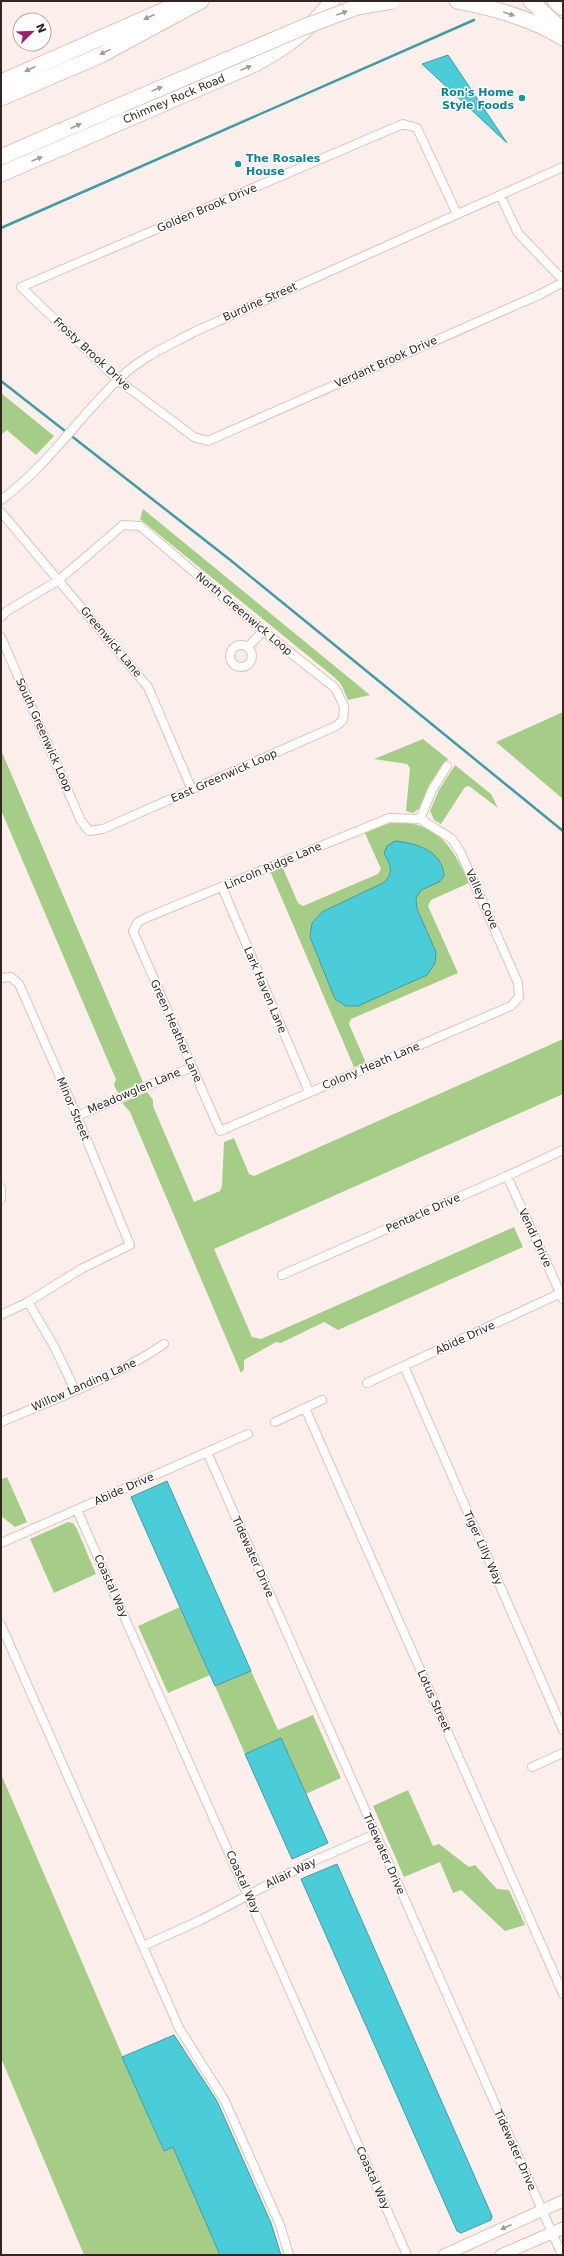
<svg xmlns="http://www.w3.org/2000/svg" width="564" height="2256" font-family="'DejaVu Sans',sans-serif">
<style>
.green{fill:#a6cd87}
.water{fill:#4bcdd9;stroke:#439ba2}
.lines{fill:none;stroke-linecap:round;stroke-linejoin:round}
.stream{stroke:#439ba2;stroke-width:2.5}
.street-casing{stroke:#e1c3b8;stroke-width:10}
.secondary-casing{stroke:#e1c3b8;stroke-width:13}
.highway-casing{stroke:#e1c3b8;stroke-width:17}
.street{stroke:#fff;stroke-width:8}
.secondary{stroke:#fff;stroke-width:11}
.highway{stroke:#fff;stroke-width:15}
.highway-bridge-casing{stroke:#e1c3b8;stroke-width:17;stroke-linecap:butt}
.highway-bridge{stroke:#fff;stroke-width:15}
.oneway{fill:#a29d9b}
.culture-dot{fill:#0f9aa8;stroke:#fff;stroke-width:1.5}
.labels{text-anchor:middle;dominant-baseline:central;stroke-width:3;stroke-linejoin:round;paint-order:stroke}
.culture-label{font-size:11px;font-weight:bold;fill:#0d838f;stroke:#fff;text-anchor:end}
.street-label{font-size:11px;fill:#312621;stroke:#fff}
</style>
<rect width="100%" height="100%" fill="#fcefeb"/>
<!-- green -->
<path class="green" d="M1,393l53,43 -18,19 -29,-25 -6,5z
M143,509l227,186 -22,5 -7,-16 -7,-7 -194,-158z
M563,712v87l-67,-57z
M423,739l25,20 -18,24 -10,25 -7,5 -7,-2 4,-43 -3,-4 -33,-5z
M1,750l142,332 -25,11 -4,-8 2,-6 -5,-11 -110,-258z
M455,765l36,29 7,14 -29,-22 -4,1 -24,37 -7,-4 -4,-9 9,-21z
M394,822c44,0 59,25 75,61l-38,17 -3,6 30,67 -107,46 -2,5 17,39 -12,4 -84,-196 12,-5 16,37 5,3 75,-32 3,-5 -17,-38z
M563,1039v55l-349,155 38,88 9,2 253,-112 9,20 -185,83 -14,-8 -43,21 -5,-1 -32,18v9l-3,4 -111,-261 -8,-9 25,-11 6,8v6l41,96 26,-11 2,-5 2,-44 10,-4 15,36 5,2z
M7,1477l20,45 -12,5 -14,-11v-37z
M68,1522l5,1 4,6 19,45 -42,19 -24,-54z
M180,1607l30,68 -42,18 -30,-67z
M251,1671l27,59 35,-15 28,63 -35,16 -25,-56 -36,16 -30,-68z
M1,1774l162,376 10,-4 47,109h-136l-83,-197z
M408,1790l25,56 6,-2 30,23 6,-2 22,24 12,1 16,35 -20,6 -44,-41 -8,3 -13,-31 -36,15 -31,-71z"/>
<!-- water -->
<path class="water" d="M448,55l59,88 -85,-79z
M395,841c21,2 48,10 49,35l-5,6 -18,8 -5,8 1,11 19,43 -1,11 -8,12 -69,31h-12l-11,-7 -25,-62 2,-14 10,-11 63,-30c9,-11 5,-17 -1,-29l3,-7z
M167,1481l84,190 -36,15 -84,-189z
M281,1738l47,105 -36,16 -47,-105z
M337,1864l155,352 -1,4 -30,13 -4,-2 -156,-352z
M174,2035l43,66 54,122 10,32h-61l-47,-108 -9,4 -42,-94z"/>
<g class="lines">
<!-- stream -->
<path class="stream" d="M1,228l473,-208
M1,381l228,178 334,272"/>
<!-- street casing -->
<g class="street-casing">
<path id="street" d="M500,195l18,38 45,47
M457,214l-40,-86 -14,-4 -382,163 97,93 76,57 14,4 333,-147 22,-12
M1,500c48,-35 78,-84 121,-124 20,-19 48,-31 72,-44l369,-165
M1,512l147,175 44,103
M1,617l6,-6 52,-31 64,-55 17,1 123,105 72,57 9,18 -1,14 -7,6 -233,103 -14,2 -8,-10 -80,-184
M230 656a11 11 0 1 1 22 0a11 11 0 1 1-22 0Z
M248,647l15,-16
M389,818l31,1 32,20 9,14 57,130 1,14 -8,9 -291,125 -87,-200 5,-9 10,-5z
M420,819l12,-29 15,-24
M222,887l87,205
M1,978l10,-1 8,7 58,132 53,129 -49,24 -53,33 -27,13
M77,1116l115,-49
M507,1176l56,123
M1,1188v11
M282,1275l225,-99 56,-26
M28,1302l27,46 20,42
M404,1366l159,364
M367,1383l196,-91
M305,1408l258,586
M1,1422c56,-24 113,-44 163,-78
M275,1422l47,-22
M207,1452l355,803
M77,1510l330,745
M1,1543l247,-109
M1,1625l178,403 46,73 55,124 9,30
M532,1767l31,-14
M143,1946l58,-26 108,-57 66,-29"/>
</g>
<!-- secondary casing -->
<g class="secondary-casing">
<path id="secondary" d="M444,2255l119,-54
M501,2255l62,-27"/>
</g>
<!-- highway casing -->
<g class="highway-casing">
<path id="highway" d="M457,1c37,7 75,17 106,37
M531,1l32,30
M555,1l8,7
M1,82l179,-79
M1,98l100,-43 100,-54
M1,157l120,-52
M1,174l254,-110c31,-17 56,-35 77,-63"/>
</g>
<!-- street -->
<use href="#street" class="street"/>
<!-- secondary -->
<use href="#secondary" class="secondary"/>
<!-- highway -->
<use href="#highway" class="highway"/>
<!-- highway-bridge casing -->
<g class="highway-bridge-casing">
<path id="highway-bridge" d="M121,105l183,-78 53,-20 35,-6"/>
</g>
<!-- highway-bridge -->
<use href="#highway-bridge" class="highway-bridge"/>
</g>
<!-- one-way arrows -->
<defs><path id="oneway-solid" d="M-6-.8H1V-3.2L6.5 0L1 3.2V.8H-6Z"/></defs>
<g class="oneway">
<use href="#oneway-solid" transform="translate(342 13) rotate(-20)"/>
<use href="#oneway-solid" transform="translate(509 14) rotate(19)"/>
<use href="#oneway-solid" transform="translate(149 17) rotate(156)"/>
<use href="#oneway-solid" transform="translate(105 52) rotate(154)"/>
<use href="#oneway-solid" transform="translate(246 68) rotate(-23)"/>
<use href="#oneway-solid" transform="translate(30 69) rotate(156)"/>
<use href="#oneway-solid" transform="translate(157 89) rotate(-23)"/>
<use href="#oneway-solid" transform="translate(76 126) rotate(-24)"/>
<use href="#oneway-solid" transform="translate(37 159) rotate(-23)"/>
<use href="#oneway-solid" transform="translate(506 2227) rotate(156)"/>
</g>
<!-- markers -->
<g class="culture-dot">
<circle cx="522" cy="98" r="4"/>
<circle cx="238" cy="164" r="4"/>
</g>
<g class="labels">
<!-- culture labels -->
<g class="culture-label">
<text x="514" y="92">Ron's Home<tspan x="514" dy="13">Style Foods</tspan></text>
<text x="246" y="158" text-anchor="start">The Rosales<tspan x="246" dy="13">House</tspan></text>
</g>
<!-- street labels -->
<g class="street-label">
<text transform="translate(174 99) rotate(-23)">Chimney Rock Road</text>
<text transform="translate(207 208) rotate(-23)">Golden Brook Drive</text>
<text transform="translate(260 302) rotate(-24)">Burdine Street</text>
<text transform="translate(92 354) rotate(43)">Frosty Brook Drive</text>
<text transform="translate(386 362) rotate(-24)">Verdant Brook Drive</text>
<text transform="translate(244 614) rotate(40)">North Greenwick Loop</text>
<text transform="translate(111 642) rotate(50)">Greenwick Lane</text>
<text transform="translate(44 735) rotate(66)">South Greenwick Loop</text>
<text transform="translate(224 776) rotate(-24)">East Greenwick Loop</text>
<text transform="translate(273 866) rotate(-23)">Lincoln Ridge Lane</text>
<text transform="translate(482 899) rotate(66)">Valley Cove</text>
<text transform="translate(265 990) rotate(67)">Lark Haven Lane</text>
<text transform="translate(176 1031) rotate(66)">Green Heather Lane</text>
<text transform="translate(371 1066) rotate(-23)">Colony Heath Lane</text>
<text transform="translate(134 1091) rotate(-23)">Meadowglen Lane</text>
<text transform="translate(73 1109) rotate(67)">Minor Street</text>
<text transform="translate(423 1213) rotate(-24)">Pentacle Drive</text>
<text transform="translate(535 1238) rotate(65)">Vendi Drive</text>
<text transform="translate(465 1338) rotate(-25)">Abide Drive</text>
<text transform="translate(84 1385) rotate(-24)">Willow Landing Lane</text>
<text transform="translate(124 1489) rotate(-24)">Abide Drive</text>
<text transform="translate(483 1548) rotate(66)">Tiger Lilly Way</text>
<text transform="translate(253 1557) rotate(66)">Tidewater Drive</text>
<text transform="translate(111 1586) rotate(66)">Coastal Way</text>
<text transform="translate(434 1701) rotate(66)">Lotus Street</text>
<text transform="translate(384 1854) rotate(66)">Tidewater Drive</text>
<text transform="translate(291 1873) rotate(-26)">Allair Way</text>
<text transform="translate(243 1882) rotate(66)">Coastal Way</text>
<text transform="translate(515 2150) rotate(66)">Tidewater Drive</text>
<text transform="translate(373 2178) rotate(66)">Coastal Way</text>
</g>
</g>
<!-- border -->
<rect width="564" height="2256" fill="none" stroke="#312621" stroke-width="4"/>
<!-- north arrow -->
<g transform="translate(32 32) rotate(67)"><circle r="19" fill="#ffffff" stroke="#ada8a6"/>
<path d="M0-3L7 15L0 10L-7 15Z" fill="#a11d6b"/>
<text y="-6" font-size="11" font-weight="bold" text-anchor="middle" fill="#312621">N</text>
</g>
</svg>
